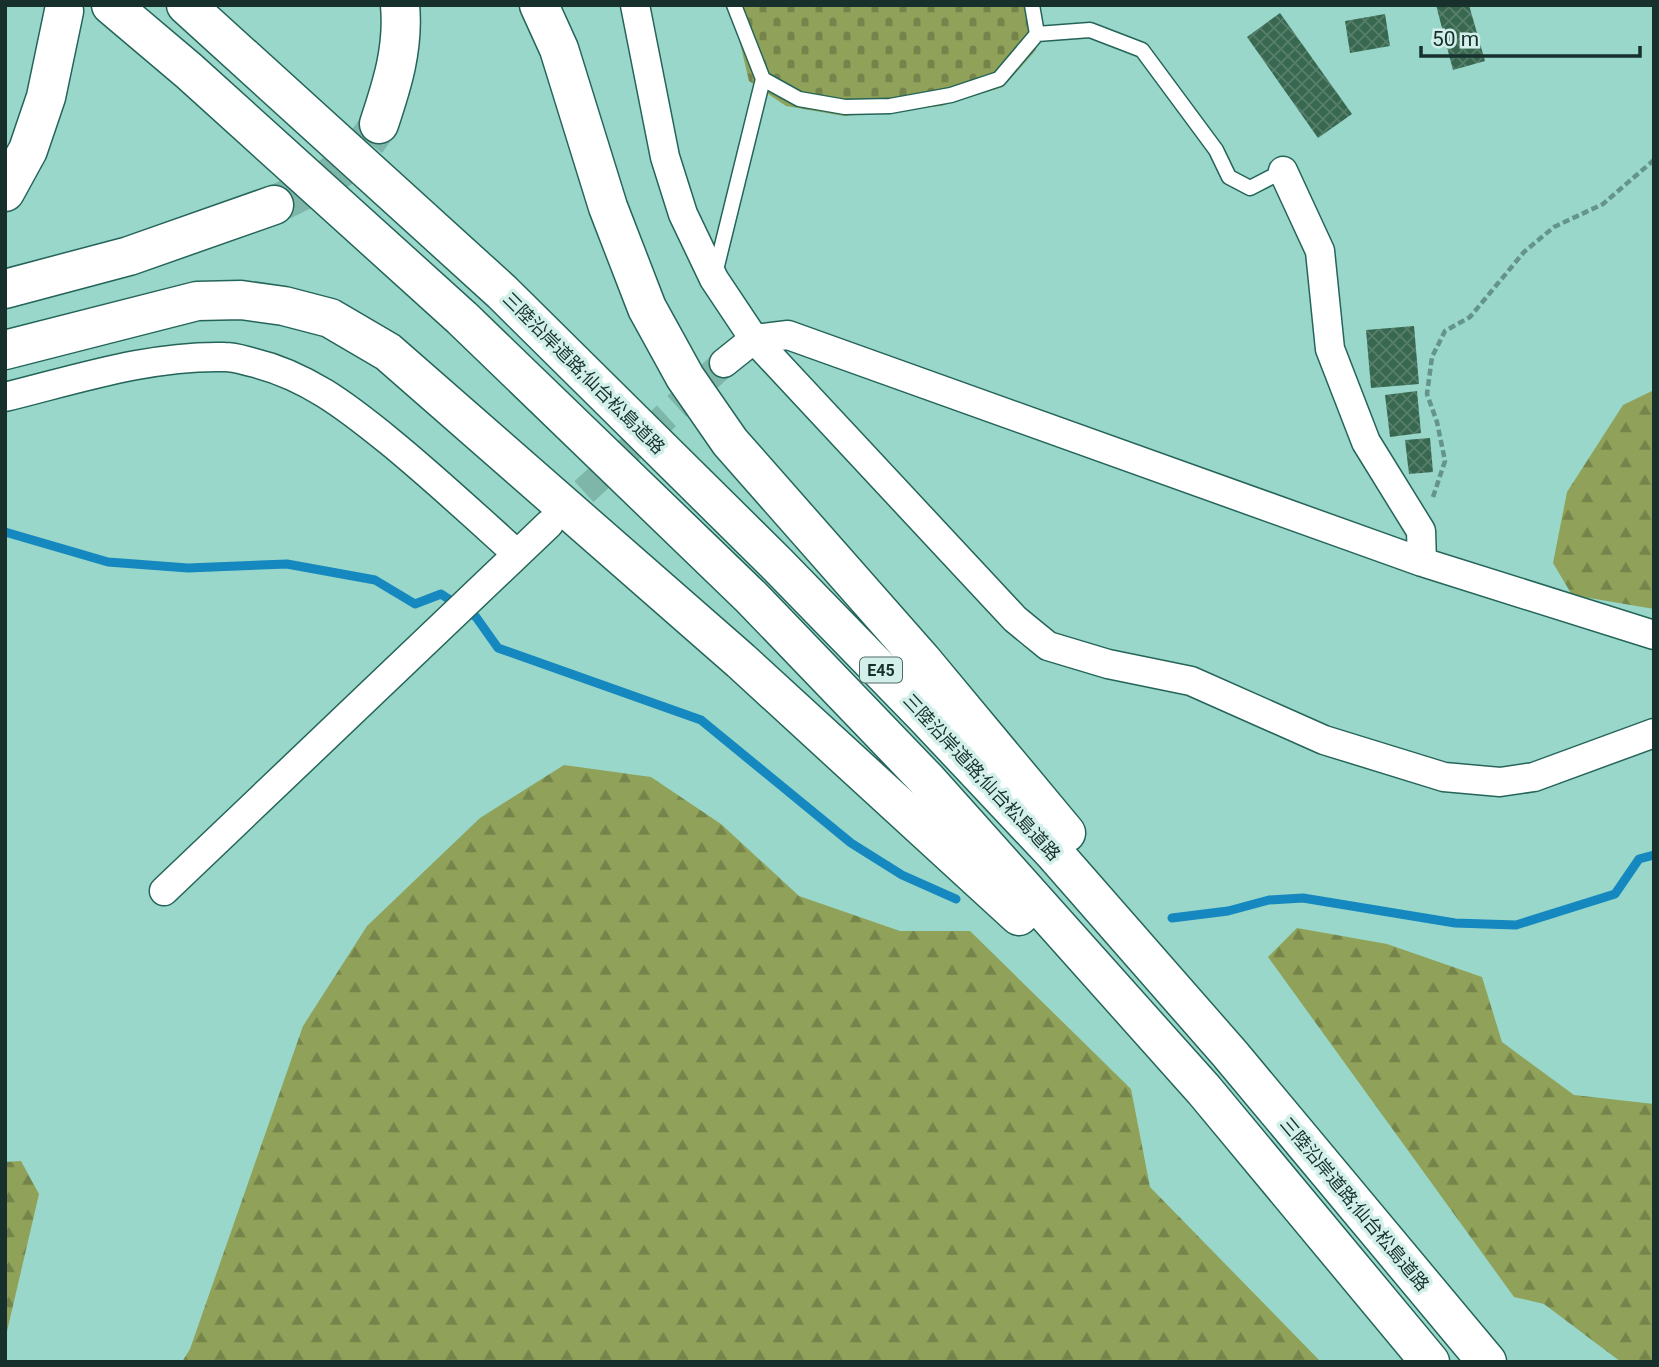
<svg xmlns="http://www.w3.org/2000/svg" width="1659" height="1367" font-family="Roboto,'Noto Sans JP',sans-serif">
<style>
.forest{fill:url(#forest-firs)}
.cemetery{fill:url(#cemetery-stones)}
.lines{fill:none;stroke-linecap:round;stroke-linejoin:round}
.stream{stroke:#1588bf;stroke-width:9}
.building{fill:url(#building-cross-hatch)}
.minor-tunnel{stroke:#7eb6aa;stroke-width:28;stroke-dasharray:28 14;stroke-linecap:butt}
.motorway-tunnel{stroke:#7eb6aa;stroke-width:38;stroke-dasharray:38 19;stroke-linecap:butt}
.service-casing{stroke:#256459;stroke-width:17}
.minor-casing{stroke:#256459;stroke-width:31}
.motorway-casing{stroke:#256459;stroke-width:41}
.path{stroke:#64948b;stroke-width:4.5;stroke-dasharray:7 3.5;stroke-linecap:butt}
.service{stroke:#fff;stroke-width:14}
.minor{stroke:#fff;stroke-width:28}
.motorway{stroke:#fff;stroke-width:38}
.labels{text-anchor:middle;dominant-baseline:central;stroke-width:7;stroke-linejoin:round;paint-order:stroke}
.shield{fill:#d2f0e9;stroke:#4f6a65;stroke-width:2}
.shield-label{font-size:16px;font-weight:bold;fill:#17302c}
.street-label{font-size:18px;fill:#17302c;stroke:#d2f0e9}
</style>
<defs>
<pattern id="forest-firs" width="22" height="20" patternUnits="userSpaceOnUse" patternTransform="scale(1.75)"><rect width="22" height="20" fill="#90a259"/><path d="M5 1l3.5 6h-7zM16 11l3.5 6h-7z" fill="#75844a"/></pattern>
<pattern id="cemetery-stones" width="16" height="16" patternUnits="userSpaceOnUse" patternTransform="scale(1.75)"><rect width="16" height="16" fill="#90a259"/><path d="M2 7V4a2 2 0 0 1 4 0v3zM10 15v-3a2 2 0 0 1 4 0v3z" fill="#75844a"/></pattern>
<pattern id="building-cross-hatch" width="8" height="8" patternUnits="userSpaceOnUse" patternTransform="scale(1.75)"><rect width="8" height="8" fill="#386850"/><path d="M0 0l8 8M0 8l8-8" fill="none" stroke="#587e6c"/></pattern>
</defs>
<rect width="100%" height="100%" fill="#98d7ca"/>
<!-- forest -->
<path class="forest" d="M1654,390v219l-82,-14 -19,-32 14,-71 56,-87z
M564,765l87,12 70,47 78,72 101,35h70l161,158 19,98 171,175h-1139l8,-13 113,-323 64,-100 113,-108z
M1297,928l90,16 95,33 20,65 72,53 80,9v258h-33l-77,-58 -30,-7 -246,-340z
M21,1161l18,33 -34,146v-178z"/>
<!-- cemetery -->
<path class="cemetery" d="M731,5h303l2,45 -33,37 -62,19 -97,10 -58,-10 -37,-25z"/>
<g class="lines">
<!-- stream -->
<path class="stream" d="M5,532l103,30 80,6 99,-4 88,16 40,24 26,-10 35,23 22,31 203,72 150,123 51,32 54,24
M1172,918l56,-7 41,-11 34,-2 152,25 61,2 99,-31 24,-35 15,-4"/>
</g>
<!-- building -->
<path class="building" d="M1436,5h33l16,56 -32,9z
M1280,13l72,101 -34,24 -71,-101z
M1385,14l5,32 -40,7 -5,-32z
M1414,326l5,58 -48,4 -5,-58z
M1417,391l4,42 -31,4 -5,-42z
M1430,438l3,34 -24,2 -4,-34z"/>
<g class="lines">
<!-- minor-tunnel -->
<path class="minor-tunnel" d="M553,520l171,-157"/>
<!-- motorway-tunnel -->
<path class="motorway-tunnel" d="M274,205c51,-25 73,-31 105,-81"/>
<!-- service casing -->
<g class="service-casing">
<path id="service" d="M734,5l29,74
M1032,5l5,29
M715,274l48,-195 36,20 46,8 45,-1 61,-11 48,-16 38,-45 53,-4 52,20 74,100 13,27 21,11 33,-17"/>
</g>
<!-- minor casing -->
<g class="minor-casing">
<path id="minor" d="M635,5l30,152 18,57 31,65 40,60 261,280 33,27 60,18 83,17 133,59 120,37 56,5 34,-5 120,-44
M1283,171l37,80 10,98 36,93 55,89 1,31
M724,363l30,-24 34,-4 634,227 232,73
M5,397c73,-18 145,-42 220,-40 9,0 18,3 26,5 55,13 95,44 138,79 44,36 86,75 128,113
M164,891l385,-367"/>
</g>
<!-- motorway casing -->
<g class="motorway-casing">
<path id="motorway" d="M111,5l78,66 273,247 289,279 176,183 277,310 226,272
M186,5l316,287 275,272 149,153 128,136 176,201 257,308
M539,5l20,44 49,158 39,101 38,69 45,65 192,218 144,173
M379,124c13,-39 25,-76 21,-119
M5,192l23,-42 18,-53 18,-86
M5,289l124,-33 145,-51
M5,350l192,-49 44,-1 43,6 46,12 58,34 353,309 278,255"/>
</g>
<!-- path -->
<path class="path" d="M1433,497l12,-36 -8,-39 -10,-28 5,-37 13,-26 25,-14 54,-65 30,-25 49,-23 51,-44"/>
<!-- service -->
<use href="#service" class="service"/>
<!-- minor -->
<use href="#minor" class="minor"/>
<!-- motorway -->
<use href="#motorway" class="motorway"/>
</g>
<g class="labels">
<!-- shield labels -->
<rect class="shield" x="860" y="657.5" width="42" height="25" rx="5"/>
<g class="shield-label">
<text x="881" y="670">E45</text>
</g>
<!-- street labels -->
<g class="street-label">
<text transform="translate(584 373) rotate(45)">三陸沿岸道路;仙台松島道路</text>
<text transform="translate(982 777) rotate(47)">三陸沿岸道路;仙台松島道路</text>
<text transform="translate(1355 1204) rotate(50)">三陸沿岸道路;仙台松島道路</text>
</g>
</g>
<!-- border -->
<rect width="1659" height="1367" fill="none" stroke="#17302c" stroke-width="14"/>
<!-- scale -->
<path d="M1421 46v10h219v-10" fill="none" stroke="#17302c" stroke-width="3.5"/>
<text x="1432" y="46" font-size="21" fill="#17302c" stroke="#d2f0e9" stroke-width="5" paint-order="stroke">50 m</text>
</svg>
